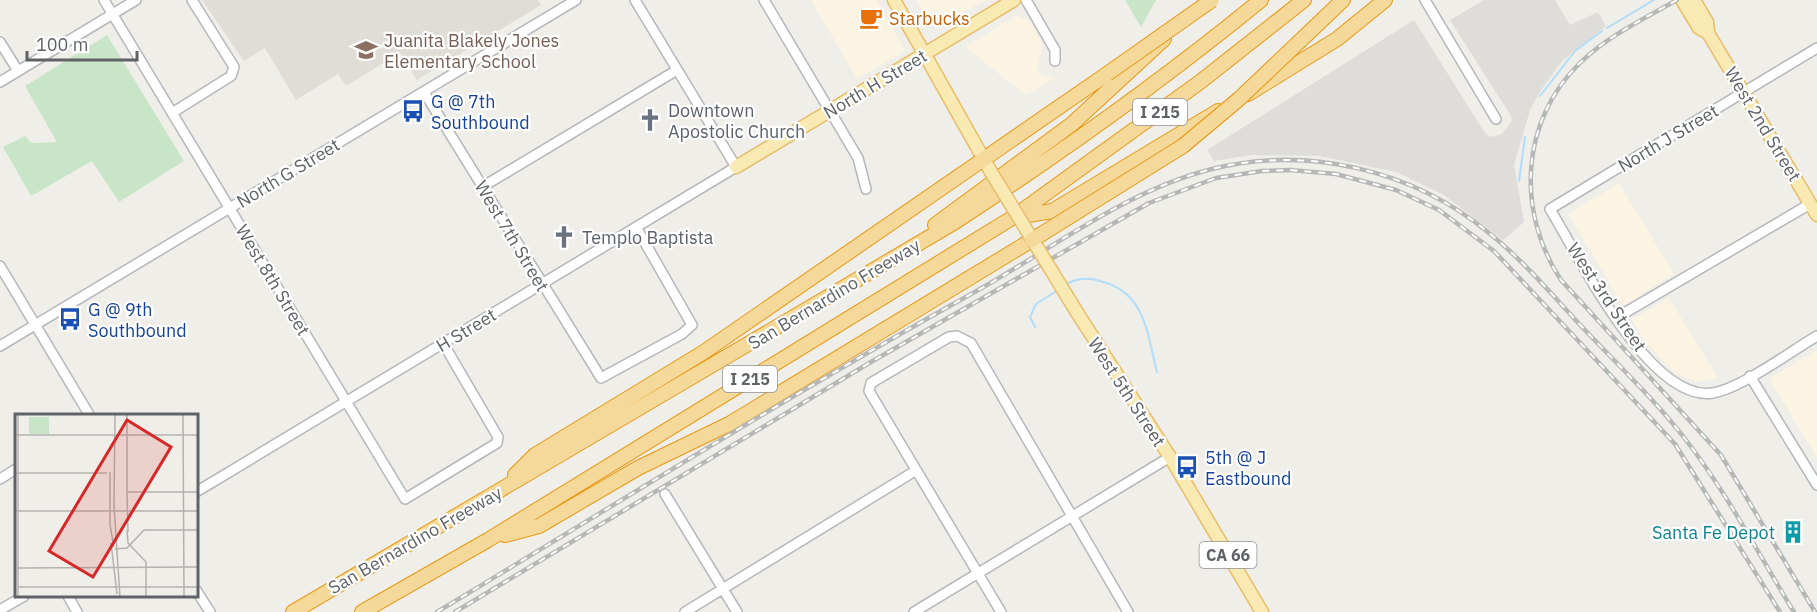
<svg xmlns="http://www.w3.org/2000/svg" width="1817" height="612" font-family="'IBM Plex Sans',sans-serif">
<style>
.commercial{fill:#fcf4e2}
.industrial{fill:#dfddda}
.education{fill:#e0ddd7}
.green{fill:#c9e5c7}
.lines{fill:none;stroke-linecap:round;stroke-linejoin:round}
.stream{stroke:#b0ddf9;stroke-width:2}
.minor-casing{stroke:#b5b8bb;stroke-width:12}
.major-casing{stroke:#e8bd6a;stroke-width:15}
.highway-casing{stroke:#e79812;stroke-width:16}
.minor{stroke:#fff;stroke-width:9}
.major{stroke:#f9eab4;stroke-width:12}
.highway{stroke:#f5d99a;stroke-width:14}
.rail-casing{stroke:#b6b7b7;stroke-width:4.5}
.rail{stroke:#fff;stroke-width:2;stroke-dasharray:7;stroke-linecap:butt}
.major-bridge-casing{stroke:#e8bd6a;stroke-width:15;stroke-linecap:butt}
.highway-bridge-casing{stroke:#e79812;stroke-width:16;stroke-linecap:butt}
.major-bridge{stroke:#f9eab4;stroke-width:12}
.highway-bridge{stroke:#f5d99a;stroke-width:14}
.labels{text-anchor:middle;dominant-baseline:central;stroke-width:4.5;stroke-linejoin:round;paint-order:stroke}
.shield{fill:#fff;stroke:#8f9295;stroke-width:1.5}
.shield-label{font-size:16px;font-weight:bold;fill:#5f6367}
.food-label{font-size:18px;fill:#c56008;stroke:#fff;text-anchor:start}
.education-label{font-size:18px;fill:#785e54;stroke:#fff;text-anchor:start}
.street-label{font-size:18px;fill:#5f6367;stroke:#fff}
.transit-label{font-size:18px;fill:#164399;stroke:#fff;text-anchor:start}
.worship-label{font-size:18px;fill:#5b616d;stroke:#fff;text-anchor:start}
.culture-label{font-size:18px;fill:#0d838f;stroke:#fff;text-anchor:end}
.inset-road{fill:none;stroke:#b2b2b0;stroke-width:1.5}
.view{fill:#d62828;fill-opacity:0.15;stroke:#d62828;stroke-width:3}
.inset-edge{fill:none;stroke:#5f6367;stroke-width:3}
</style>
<rect width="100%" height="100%" fill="#f0eee8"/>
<!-- commercial -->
<path class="commercial" d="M811,0h66l28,51 -48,28z
M916,0h70l-51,28z
M1016,16l12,4 12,18 2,11 -5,20 6,7 12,2 -29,17 -61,-48z
M1619,183l55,91 -48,30h-4l-54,-90z
M1669,298l49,80 -23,4 -19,-8 -32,-33 -12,-22z
M1817,350v108l-45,-75 -1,-6z"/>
<!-- industrial -->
<path class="industrial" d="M1484,0h71l15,25 28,-13 8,14 -43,34 -22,30 -11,20 -16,55 10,57 -21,18 -59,-45 -48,-23 -77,-16 -67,-1 -38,6 -7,-11 207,-130 71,113 5,4 12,-3 10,-13 -1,-5 -61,-96z"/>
<!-- education -->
<path class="education" d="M202,0h336l3,5 -124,75 -17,-27 -54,33 -8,-12 -42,26 -31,-52 -21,13z"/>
<!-- green -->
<path class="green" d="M1125,0h31l-15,27z
M107,35l77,126 -65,41 -27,-41 -61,35 -28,-49 22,-11 7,7 25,-1 -32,-56z"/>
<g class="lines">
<!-- stream -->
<path class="stream" d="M1607,28l47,-28
M1540,96l35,-45 27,-20
M1519,181l6,-44
M1065,285c11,-7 22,-8 35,-4 46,11 47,53 57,91
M1035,327l-5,-10 6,-13 22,-14"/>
<!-- minor casing -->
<g class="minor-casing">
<path id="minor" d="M104,0l301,499 92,-56 1,-6 -55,-94
M764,0l94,158 8,31
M1026,0l29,50v11
M1425,0l71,119
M0,42l18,29
M1817,48l-267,161c29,48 100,194 163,184 29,-5 78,-42 104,-57
M0,82l136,-82
M424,92l177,286 81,-44 10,-9 -56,-98
M172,113l59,-37 3,-9 -42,-67
M482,187l195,-117
M0,266l90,150
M1616,318l194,-114
M0,346l576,-346
M1750,376l67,109
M0,479l16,-10
M196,492l540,-325 -101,-167
M665,494l72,118
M196,590l14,22
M68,596l9,16
M0,610l24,-14
M685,612l230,-141
M914,612l256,-155
M1001,612l-132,-221 2,-8 78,-46 8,-1 14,7 157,269"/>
</g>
<!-- major casing -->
<g class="major-casing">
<path id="major" d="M894,0l97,172
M1682,0l17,28 9,5
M1694,0l13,22 1,11 109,182
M736,167l278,-167
M1078,314l92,143 92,155"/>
</g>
<!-- highway casing -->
<g class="highway-casing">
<path id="highway" d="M1300,41l43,-41
M1248,94l89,-55 48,-39
M1017,217l35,-6 166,-100
M935,225l137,-101 92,-85
M515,475l20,-20 169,-103 403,-278
M505,535l34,-9 99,-58 91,-44 303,-184
M293,612l662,-390c106,-69 208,-142 306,-222
M362,612l126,-72 524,-322 188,-136 104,-82"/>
</g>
<!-- minor -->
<use href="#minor" class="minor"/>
<!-- major -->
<use href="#major" class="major"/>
<!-- highway -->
<use href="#highway" class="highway"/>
<!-- rail casing -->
<g class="rail-casing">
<path id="rail" d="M1677,0c-32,18 -69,36 -96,62 -61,58 -65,150 -20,218l160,175 94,157
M437,612c178,-107 354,-218 536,-319 78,-43 151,-102 239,-124 96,-24 201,1 277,64 35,28 64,63 95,96 34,36 72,72 102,111 41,53 73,115 108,172
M455,612l416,-250 278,-159 67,-25 46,-7 28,-1 46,4 60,16 43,20 55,41 181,193 105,168"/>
</g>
<!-- rail -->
<use href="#rail" class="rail"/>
<!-- major-bridge casing -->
<g class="major-bridge-casing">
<path id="major-bridge" d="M991,172l87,142"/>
</g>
<!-- highway-bridge casing -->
<g class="highway-bridge-casing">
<path id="highway-bridge" d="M1107,74l105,-74
M1032,240l151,-94 56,-47 61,-58"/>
</g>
<!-- major-bridge -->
<use href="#major-bridge" class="major-bridge"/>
<!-- highway-bridge -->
<use href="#highway-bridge" class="highway-bridge"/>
</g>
<!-- icons -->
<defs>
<g id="cafe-bare" transform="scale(1.8)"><path d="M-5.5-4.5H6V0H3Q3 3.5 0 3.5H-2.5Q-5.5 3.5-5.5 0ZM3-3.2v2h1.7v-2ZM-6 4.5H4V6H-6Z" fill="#e8710a" stroke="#fff" stroke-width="2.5" paint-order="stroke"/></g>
<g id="school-bare" transform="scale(1.8)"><path d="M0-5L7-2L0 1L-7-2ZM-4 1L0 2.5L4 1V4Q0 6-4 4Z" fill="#8d6e63" stroke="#fff" stroke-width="2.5" paint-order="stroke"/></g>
<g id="bus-bare" transform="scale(1.8)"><path d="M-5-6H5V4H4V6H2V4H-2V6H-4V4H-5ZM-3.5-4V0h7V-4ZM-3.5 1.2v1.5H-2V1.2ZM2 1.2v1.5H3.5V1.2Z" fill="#1a4fb4" stroke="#fff" stroke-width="2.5" paint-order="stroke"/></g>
<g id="church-bare" transform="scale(1.8)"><path d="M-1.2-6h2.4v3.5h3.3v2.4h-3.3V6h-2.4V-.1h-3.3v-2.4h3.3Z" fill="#6b7280" stroke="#fff" stroke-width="2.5" paint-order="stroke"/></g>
<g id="building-bare" transform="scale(1.8)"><path d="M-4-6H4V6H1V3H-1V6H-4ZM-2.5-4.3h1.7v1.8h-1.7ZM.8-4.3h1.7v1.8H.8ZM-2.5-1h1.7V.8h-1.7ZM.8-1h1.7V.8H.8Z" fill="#0f9aa8" stroke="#fff" stroke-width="2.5" paint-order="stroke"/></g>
</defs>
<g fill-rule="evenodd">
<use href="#cafe-bare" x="871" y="18"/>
<use href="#school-bare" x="366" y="50"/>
<use href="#bus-bare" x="413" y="111"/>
<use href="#church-bare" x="650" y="120"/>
<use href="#church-bare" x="564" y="237"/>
<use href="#bus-bare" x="70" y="319"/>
<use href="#bus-bare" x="1187" y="467"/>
<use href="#building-bare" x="1793" y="532"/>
</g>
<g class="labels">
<!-- shield labels -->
<g class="shield">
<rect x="1133" y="99" width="54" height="26" rx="4.5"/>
<rect x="723" y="366" width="54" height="26" rx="4.5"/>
<rect x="1199.5" y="542" width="57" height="26" rx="4.5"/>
</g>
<g class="shield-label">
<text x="1160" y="112">I 215</text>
<text x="750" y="379">I 215</text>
<text x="1228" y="555">CA 66</text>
</g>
<!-- food labels -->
<g class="food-label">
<text x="889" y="18">Starbucks</text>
</g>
<!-- education labels -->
<g class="education-label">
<text x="384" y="40">Juanita Blakely Jones<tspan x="384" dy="21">Elementary School</tspan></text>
</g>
<!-- street labels -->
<g class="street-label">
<text transform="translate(875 84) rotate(-31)">North H Street</text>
<text transform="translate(1763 124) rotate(59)">West 2nd Street</text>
<text transform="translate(1668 138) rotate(-31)">North J Street</text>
<text transform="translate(288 173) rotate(-31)">North G Street</text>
<text transform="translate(512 236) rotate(59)">West 7th Street</text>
<text transform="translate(273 280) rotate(59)">West 8th Street</text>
<text transform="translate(834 294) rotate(-31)">San Bernardino Freeway</text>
<text transform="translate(1607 297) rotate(56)">West 3rd Street</text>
<text transform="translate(466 330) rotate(-31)">H Street</text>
<text transform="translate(1127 392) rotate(57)">West 5th Street</text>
<text transform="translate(415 540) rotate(-30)">San Bernardino Freeway</text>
</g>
<!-- transit labels -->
<g class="transit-label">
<text x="431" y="101">G @ 7th<tspan x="431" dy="21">Southbound</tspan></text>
<text x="88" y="309">G @ 9th<tspan x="88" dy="21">Southbound</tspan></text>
<text x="1205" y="457">5th @ J<tspan x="1205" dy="21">Eastbound</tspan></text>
</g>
<!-- worship labels -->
<g class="worship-label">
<text x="668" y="110">Downtown<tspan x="668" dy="21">Apostolic Church</tspan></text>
<text x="582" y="237">Templo Baptista</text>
</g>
<!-- culture labels -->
<g class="culture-label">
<text x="1775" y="532">Santa Fe Depot</text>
</g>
</g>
<!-- overview -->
<g transform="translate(15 414)">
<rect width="183" height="183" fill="#f0eee8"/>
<path d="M14,3h20v17h-20z" fill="#c9e5c7"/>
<path class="inset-road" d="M100,0l-1,92 6,91M112,0v78h71M168,0l1,183M0,21h183M95,58v53l4,22M0,59h92M112,78l1,40M0,97h183M112,116l1,13 18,19v35M96,129l6,51M100,135l12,-1 17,-18h54M3,154l180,-1M3,173h180M3,183v-183"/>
<path class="view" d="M112,6l44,27 -78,130 -44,-26z"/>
<rect width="183" height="183" class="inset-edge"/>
</g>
<!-- scale -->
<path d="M27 51v9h110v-9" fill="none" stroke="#5f6367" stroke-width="3"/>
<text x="36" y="51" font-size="18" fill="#5f6367" stroke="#ffffff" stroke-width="4.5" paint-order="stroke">100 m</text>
</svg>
